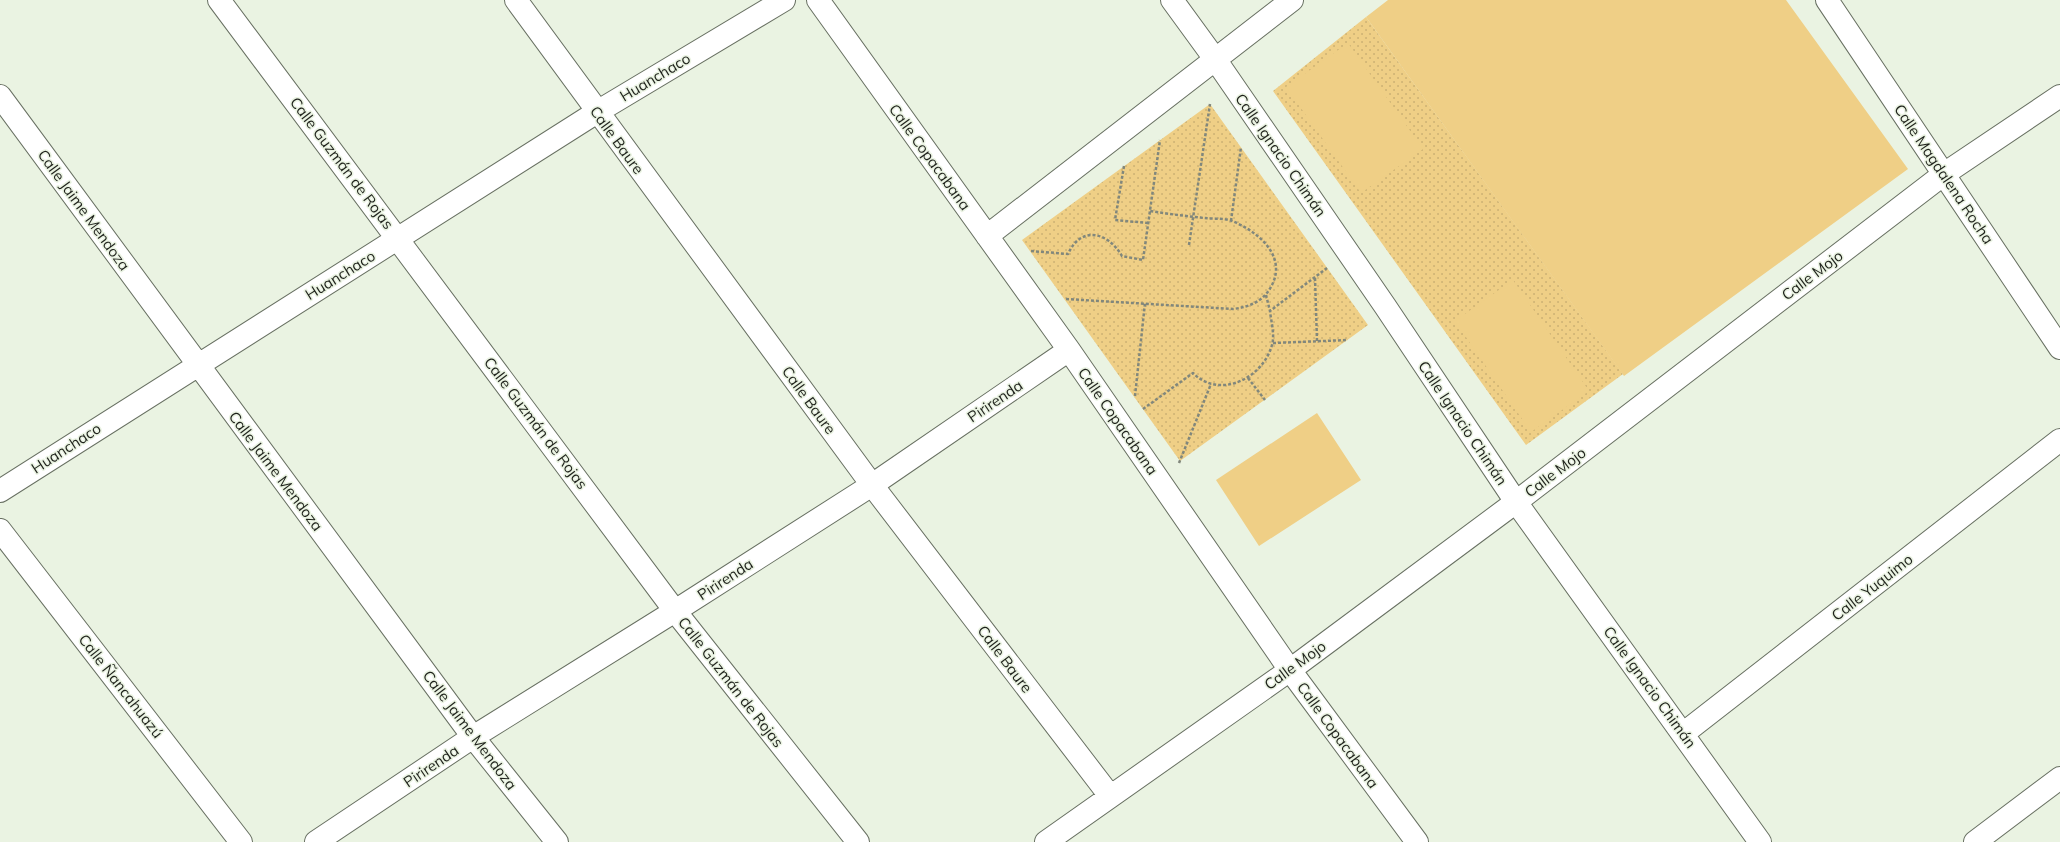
<svg xmlns="http://www.w3.org/2000/svg" width="2060" height="842" font-family="Mulish,sans-serif">
<style>
.green{fill:url(#green-dots)}
.pitch{fill:#efcf86}
.lines{fill:none;stroke-linecap:round;stroke-linejoin:round}
.minor-casing{stroke:#687062;stroke-width:24}
.path{stroke:#81877c;stroke-width:2.5;stroke-dasharray:3 2;stroke-linecap:butt}
.minor{stroke:#fff;stroke-width:22}
.labels{text-anchor:middle;dominant-baseline:central;stroke-width:3;stroke-linejoin:round;paint-order:stroke}
.street-label{font-size:15px;fill:#1e211b;stroke:#eaf3e2}
</style>
<defs>
<pattern id="green-dots" width="8" height="8" patternUnits="userSpaceOnUse"><rect width="8" height="8" fill="#efcf86"/><path d="M2 2h.1M6 6h.1" fill="none" stroke="#ccb173" stroke-width="1.8" stroke-linecap="round"/></pattern>
</defs>
<rect width="100%" height="100%" fill="#eaf3e2"/>
<!-- green -->
<path class="green" d="M1366,17l257,357 -97,71 -253,-354z
M1210,104l158,221 -188,136 -158,-221z"/>
<!-- pitch -->
<path class="pitch" d="M1388,0h398l122,169 -284,207 -258,-359z
M1348,43l75,106 -62,44 -75,-106z
M1513,280l76,111 -58,41 -76,-111z
M1317,413l44,67 -102,66 -43,-66z"/>
<g class="lines">
<!-- minor casing -->
<g class="minor-casing">
<path id="minor" d="M219,0l456,611 183,231
M516,0l356,485 238,311
M818,0l251,350 221,320 127,172
M1172,0l43,59 170,247 131,196 244,340
M1827,0l233,348
M0,96l473,641 84,105
M987,236l305,-236
M0,491l597,-379 187,-112
M0,530l241,312
M1684,733l376,-293
M316,842l157,-105 202,-126 197,-126 197,-135
M1046,842l244,-172 226,-168 428,-328 116,-78
M1975,842l85,-64"/>
</g>
<!-- path -->
<path class="path" d="M1124,166l-9,54 33,3
M1231,221l10,-74
M1189,245l21,-141
M1031,251l37,3c13,-29 40,-22 54,2l21,4 17,-120
M1315,278l2,63
M1266,295l4,16 57,-43
M1066,299l167,10c17,-2 31,-8 39,-24 15,-30 -15,-54 -40,-64 -8,-3 -19,-2 -28,-3 -18,-2 -36,-4 -54,-7
M1273,343l75,-3
M1248,378l17,22
M1135,396l10,-93
M1143,409l50,-36c27,27 70,5 79,-28 3,-10 -1,-24 -2,-34
M1179,463l32,-79"/>
<!-- minor -->
<use href="#minor" class="minor"/>
</g>
<g class="labels">
<!-- street labels -->
<g class="street-label">
<text transform="translate(655 77) rotate(-31)">Huanchaco</text>
<text transform="translate(617 140) rotate(54)">Calle Baure</text>
<text transform="translate(1281 155) rotate(55)">Calle Ignacio Chimán</text>
<text transform="translate(930 157) rotate(54)">Calle Copacabana</text>
<text transform="translate(342 163) rotate(53)">Calle Guzmán de Rojas</text>
<text transform="translate(1944 174) rotate(56)">Calle Magdalena Rocha</text>
<text transform="translate(84 210) rotate(54)">Calle Jaime Mendoza</text>
<text transform="translate(340 275) rotate(-32)">Huanchaco</text>
<text transform="translate(1812 275) rotate(-37)">Calle Mojo</text>
<text transform="translate(809 400) rotate(54)">Calle Baure</text>
<text transform="translate(995 401) rotate(-34)">Pirirenda</text>
<text transform="translate(1118 421) rotate(55)">Calle Copacabana</text>
<text transform="translate(536 423) rotate(53)">Calle Guzmán de Rojas</text>
<text transform="translate(1463 423) rotate(56)">Calle Ignacio Chimán</text>
<text transform="translate(66 448) rotate(-33)">Huanchaco</text>
<text transform="translate(276 471) rotate(53)">Calle Jaime Mendoza</text>
<text transform="translate(1555 472) rotate(-37)">Calle Mojo</text>
<text transform="translate(725 579) rotate(-33)">Pirirenda</text>
<text transform="translate(1872 587) rotate(-38)">Calle Yuquimo</text>
<text transform="translate(1005 659) rotate(53)">Calle Baure</text>
<text transform="translate(1295 665) rotate(-36)">Calle Mojo</text>
<text transform="translate(731 682) rotate(52)">Calle Guzmán de Rojas</text>
<text transform="translate(121 686) rotate(52)">Calle Ñancahuazú</text>
<text transform="translate(1650 687) rotate(54)">Calle Ignacio Chimán</text>
<text transform="translate(470 730) rotate(53)">Calle Jaime Mendoza</text>
<text transform="translate(1338 735) rotate(54)">Calle Copacabana</text>
<text transform="translate(431 766) rotate(-34)">Pirirenda</text>
</g>
</g>
</svg>
